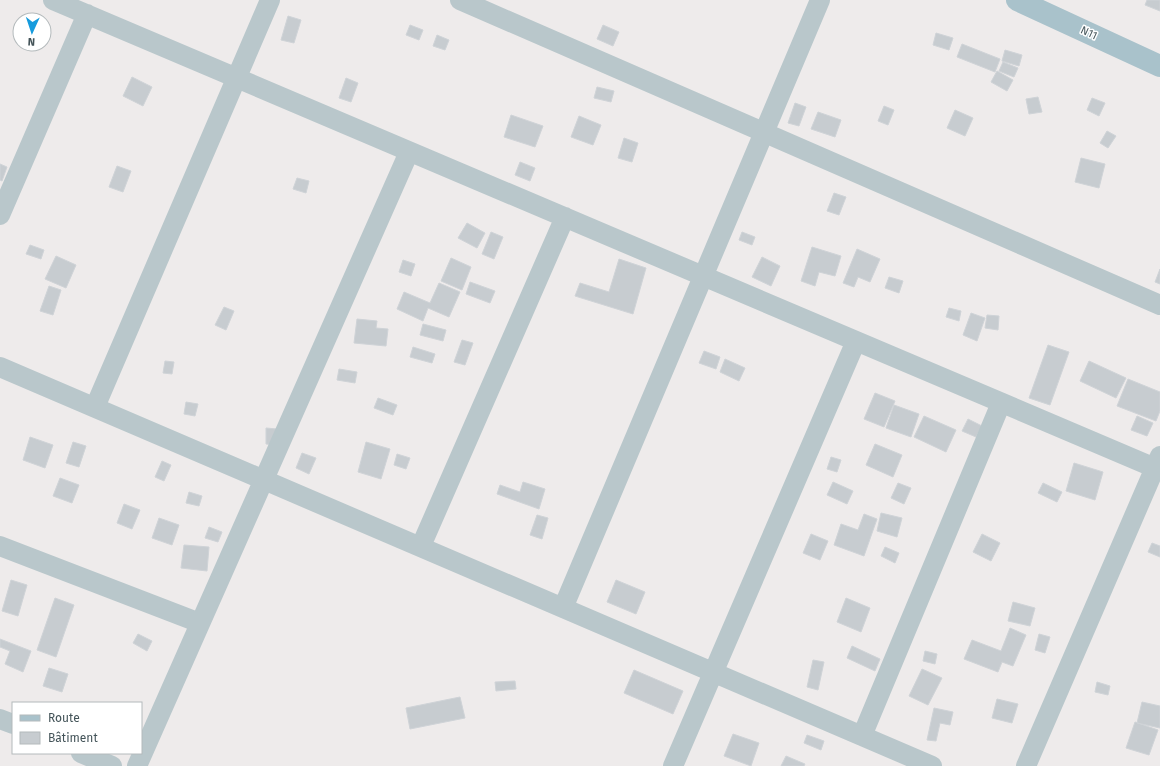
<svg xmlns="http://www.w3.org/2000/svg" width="1160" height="766" font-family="'Fira Sans',sans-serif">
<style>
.building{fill:#c7ccd0;stroke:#cfd3d7}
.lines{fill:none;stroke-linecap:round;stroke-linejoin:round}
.minor{stroke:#b9c7cb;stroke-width:20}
.major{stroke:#a9c2cb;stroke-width:22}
.labels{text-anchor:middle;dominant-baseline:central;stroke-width:3;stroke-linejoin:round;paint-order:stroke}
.street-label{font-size:11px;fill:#435358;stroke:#fff}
</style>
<rect width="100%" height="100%" fill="#eeebeb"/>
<!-- building -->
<path class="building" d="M1147,0h13v11l-15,-6z
M288,16l13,4 -7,23 -13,-3z
M410,25l13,5 -4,10 -13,-5z
M603,25l16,7 -6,14 -16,-7z
M936,33l17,5 -4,12 -16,-5z
M437,35l12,5 -4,10 -12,-4z
M962,44l38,15 -5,13 -38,-15z
M1005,50l17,5 -3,11 -17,-5z
M1003,62l15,6 -4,9 -15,-6z
M997,71l16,9 -6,11 -16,-9z
M132,77l20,10 -9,19 -20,-10z
M346,78l12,5 -7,19 -12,-4z
M597,87l17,4 -3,11 -17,-4z
M1038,97l4,15 -13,2 -3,-15z
M1092,98l13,5 -6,13 -12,-6z
M795,103l11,4 -7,19 -11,-3z
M884,106l10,4 -6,15 -10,-4z
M955,110l18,8 -8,18 -18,-8z
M818,112l23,8 -6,17 -24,-8z
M511,115l32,11 -8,21 -31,-10z
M579,116l22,9 -8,20 -22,-8z
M1107,131l9,5 -8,12 -8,-5z
M624,138l14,5 -6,19 -14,-4z
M1081,158l24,6 -6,24 -24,-6z
M520,162l15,6 -5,13 -15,-6z
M0,164l7,3 -5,14 -2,-1z
M117,166l14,5 -8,21 -14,-5z
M297,178l12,3 -3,12 -13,-4z
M834,193l12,4 -7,18 -12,-4z
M467,223l18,10 -8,15 -19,-10z
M491,232l12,5 -9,22 -12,-5z
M742,232l13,5 -3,8 -13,-5z
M30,245l14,5 -3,9 -15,-5z
M812,247l29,9 -6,20 -16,-4 -4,14 -14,-5z
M857,249l23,10 -10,23 -12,-5 -4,10 -11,-4z
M56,256l20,9 -10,23 -21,-9z
M762,257l18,9 -9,20 -19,-9z
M451,258l20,9 -9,23 -21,-9z
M619,259l27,9 -13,46 -58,-18 5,-13 29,9z
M403,260l12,4 -4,12 -12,-4z
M1160,269v15l-5,-2z
M889,277l14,4 -4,12 -14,-5z
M470,282l25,9 -5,12 -24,-9z
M439,283l21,9 -11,25 -21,-9 -5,13 -26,-12 7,-17 26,11z
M49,286l12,4 -8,25 -13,-4z
M224,307l10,4 -8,19 -11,-5z
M949,308l12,3 -2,10 -13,-4z
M971,313l14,5 -8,23 -14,-6z
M987,315l12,1 -1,14 -13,-2z
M357,319l20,2 -1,7 12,1 -2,17 -32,-3z
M423,324l23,6 -3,11 -23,-6z
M462,340l11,3 -8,22 -11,-3z
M1048,345l21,7 -19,53 -21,-7z
M413,347l22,7 -3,9 -22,-6z
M704,351l16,6 -4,12 -17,-6z
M725,359l20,9 -6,13 -19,-9z
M165,361l9,1 -2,12 -9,-1z
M1089,361l37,17 -10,20 -36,-17z
M339,369l18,3 -2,11 -18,-3z
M1128,379l32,13v19l-4,10 -39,-15z
M875,393l20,8 -11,26 -20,-8z
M378,398l19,7 -4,10 -19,-7z
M186,402l12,2 -3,12 -11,-2z
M894,405l25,9 -8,23 -25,-9z
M924,416l32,14 -10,22 -32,-15z
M1137,416l16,7 -6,13 -16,-6z
M968,419l14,7 -6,11 -14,-6z
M266,428l11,1v16l-11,-1z
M30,437l23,8 -8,23 -22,-8z
M73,442l13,4 -7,21 -13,-4z
M366,442l24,7 -9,30 -23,-7z
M875,444l27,11 -9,22 -27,-12z
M302,453l14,5 -7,16 -13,-6z
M397,454l13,4 -4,11 -12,-4z
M831,457l10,3 -4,12 -10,-3z
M162,461l9,4 -7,16 -9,-4z
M1074,463l29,9 -8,28 -29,-9z
M60,478l19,7 -7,18 -19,-7z
M523,482l22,7 -6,20 -42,-15 3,-9 20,7z
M833,482l20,9 -6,13 -20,-9z
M898,483l13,5 -7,16 -13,-6z
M1043,483l19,9 -5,10 -19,-9z
M189,492l13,4 -3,10 -13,-3z
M124,504l16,6 -8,19 -15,-6z
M881,513l21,5 -5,19 -20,-6z
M864,514l13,5 -13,37 -30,-11 7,-21 17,6z
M537,515l11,3 -6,21 -12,-4z
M159,518l20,7 -7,20 -20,-7z
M209,527l13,5 -4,10 -13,-4z
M811,534l17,7 -8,19 -17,-7z
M982,534l18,9 -9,18 -18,-9z
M1152,543l8,3v11l-12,-5z
M184,545l25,2 -2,24 -26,-3z
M885,547l14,6 -4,10 -14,-7z
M11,580l16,5 -9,31 -16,-5z
M616,580l29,12 -9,22 -29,-12z
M55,598l19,7 -18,52 -19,-7z
M846,598l24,10 -9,24 -24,-10z
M1013,602l22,6 -5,18 -22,-5z
M1010,628l16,7 -13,31 -11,-4 -4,10 -34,-13 8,-19 29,11z
M138,634l14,7 -5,10 -14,-8z
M1039,634l11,3 -5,16 -10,-3z
M0,639l31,12 -8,21 -18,-8 5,-13 -10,-4z
M852,646l28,13 -5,12 -28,-13z
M925,651l12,3 -2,10 -12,-3z
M813,660l11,2 -6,28 -11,-3z
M49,668l19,6 -6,18 -19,-6z
M922,669l20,9 -14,27 -19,-9z
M634,670l49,21 -10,23 -49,-21z
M515,681l1,8 -20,2 -1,-9z
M1097,682l13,4 -2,9 -13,-3z
M460,697l5,21 -55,11 -4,-21z
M997,699l21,5 -6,19 -20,-5z
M1142,702l18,4v22l-23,-5z
M934,708l19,4 -3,13 -10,-2 -4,18 -9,-1z
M1135,722l23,8 -9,25 -23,-7z
M733,734l26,9 -8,23 -27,-10z
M807,735l17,6 -3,9 -17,-7z
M786,756l19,8 -1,2h-23z"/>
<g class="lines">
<!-- minor -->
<path class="minor" d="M53,0l1107,470
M460,0l700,305
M0,215l87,-201
M0,367l932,399
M95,407l175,-407
M0,546l200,77
M421,546l144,-329
M563,608l257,-608
M0,719l13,5
M862,736l139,-333
M81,753l31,13
M137,766l272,-614
M673,766l183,-425
M1026,766l134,-310"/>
<!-- major -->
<path class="major" d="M1017,0l143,66"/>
</g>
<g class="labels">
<!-- street labels -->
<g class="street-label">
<text transform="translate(1089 33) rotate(25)">N11</text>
</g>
</g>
<!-- legend -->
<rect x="12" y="702" width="130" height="52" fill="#ffffff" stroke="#b4babc"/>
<rect x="20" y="715" width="20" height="6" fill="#a9c2cb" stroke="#b4babc"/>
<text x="48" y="722" font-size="12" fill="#435358">Route</text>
<rect x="20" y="732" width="20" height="12" fill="#c7ccd0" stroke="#b4babc"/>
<text x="48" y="742" font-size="12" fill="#435358">Bâtiment</text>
<!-- north arrow -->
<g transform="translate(32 32) rotate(183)"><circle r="19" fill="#ffffff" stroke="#b4babc"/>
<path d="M0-3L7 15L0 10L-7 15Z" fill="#169bdd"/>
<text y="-6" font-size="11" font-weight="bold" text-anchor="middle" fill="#435358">N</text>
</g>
</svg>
